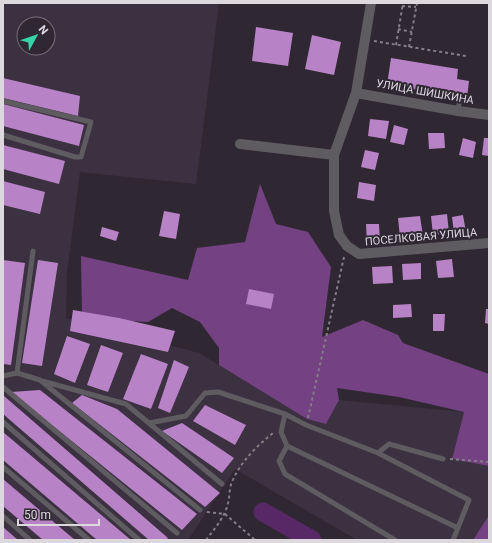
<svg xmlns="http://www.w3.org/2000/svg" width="492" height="543" font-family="Roboto,sans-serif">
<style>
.built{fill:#3c3140;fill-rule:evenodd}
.forest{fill:#744182}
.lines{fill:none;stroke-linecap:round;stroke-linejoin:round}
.river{stroke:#582766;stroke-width:19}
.building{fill:#b882c7}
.path{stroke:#847e86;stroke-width:2;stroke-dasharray:3 3;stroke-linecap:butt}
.service{stroke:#5f5c61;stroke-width:5}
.minor{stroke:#5f5c61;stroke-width:10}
.labels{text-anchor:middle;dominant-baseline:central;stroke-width:4;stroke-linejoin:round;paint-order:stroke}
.street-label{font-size:11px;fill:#ddd8de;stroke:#2f2832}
</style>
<rect width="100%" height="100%" fill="#2f2832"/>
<!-- built -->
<path class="built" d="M3,3h216l-23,181 -116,-12 -13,100 -1,46 133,35 108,66 19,5 13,-24 125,12 -12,47 37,7v49l-16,25h-116l-122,-71 -47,71h-185zM24,24h24v24h-24z"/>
<!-- forest -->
<path class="forest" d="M260,184l16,40 32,8 23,35 -9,70 41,-17 35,15 5,8 86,31v92l-37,-7 12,-47 -65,-15 -62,-9 2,12 -13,24 -19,-5 -88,-54v-17l-19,-26 -28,-14 -24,14 -66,-4 -1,-62 107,24 9,-32 48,-6z
M489,515v25h-16z"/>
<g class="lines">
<!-- river -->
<path class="river" d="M263,512l49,28"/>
</g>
<!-- building -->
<path class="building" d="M256,27l37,6 -5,33 -36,-5z
M312,35l29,7 -7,33 -29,-6z
M391,58l67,11 -1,10 12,2 -2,17 -80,-13z
M3,78l77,18 -2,20 -75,-18z
M3,104l81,21 -5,21 -76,-20z
M370,119l19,2 -3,18 -18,-3z
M394,125l14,4 -4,16 -14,-3z
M428,133h16l1,15 -16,1z
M463,138l13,4 -3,16 -14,-3z
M484,138h5v18l-7,-1z
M3,145l62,16 -6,23 -56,-15z
M365,150l14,3 -4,17 -14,-3z
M3,181l42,11 -5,22 -37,-9z
M359,182l17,3 -2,16 -17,-3z
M164,211l16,3 -4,25 -17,-3z
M447,214l2,19 -16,2 -2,-19z
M463,215l3,17 -12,1 -2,-16z
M420,216l3,20 -23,2 -2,-20z
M366,224h13l1,19 -13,1z
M102,227l17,5 -3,9 -16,-5z
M452,259l2,18 -16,1 -2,-17z
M3,260l22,3 -14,102 -8,-1z
M38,260l20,3 -16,103 -20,-3z
M421,263v16l-18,1 -1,-16z
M392,266l1,17 -20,1 -1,-17z
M249,289l25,5 -3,15 -25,-5z
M411,304l1,13 -19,1v-13z
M486,309h3v15l-4,-1z
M73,310l46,8 56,13 -7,21 -98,-21z
M433,314h12l-1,17h-11z
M67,336l23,8 -15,39 -21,-9z
M101,345l22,8 -15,39 -21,-7z
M141,354l27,10 -17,45 -28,-10z
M174,360l15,7 -19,46 -12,-5z
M40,390l157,124 -15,16 -171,-138z
M82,395l35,14 103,84 -15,14 -133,-104z
M4,396l164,142 -2,2h-17l-146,-126z
M205,405l41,20 -11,20 -42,-24z
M182,423l52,35 -12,15 -60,-42z
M3,432l128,108h-34l-94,-80z
M3,479l72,61h-32l-40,-34z
M3,527l15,13h-15z"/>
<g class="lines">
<!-- path -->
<path class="path" d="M402,6l14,1
M398,29l14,3
M374,41l92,15
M396,45l7,-42
M409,47l8,-44
M308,418l36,-161
M450,459l39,3
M207,512l18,2 30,26
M206,540c9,-12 19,-23 22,-37 2,-7 1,-15 4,-21 9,-21 24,-35 41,-49"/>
<!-- service -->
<path class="service" d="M3,101l88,21 -10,35h-6l-72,-22
M458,111l2,-14
M17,373l16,-122
M3,376l14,-3 23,7 160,130
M42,381l84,23 96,80
M3,387l174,146
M285,414l-4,18 6,14 171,82
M3,422l136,118
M149,423l37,-7 19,-23 13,-1 67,22 21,11 72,28 11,-9 54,15
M287,446l-8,15 6,13 110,66
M378,453l91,47 -16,40
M3,467l86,73
M3,516l27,24"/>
<!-- minor -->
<path class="minor" d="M371,3l-15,90 -22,62v56l5,24 8,11 12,8 130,-11
M356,93l102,18 31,4
M240,144l94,11"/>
</g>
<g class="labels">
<!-- street labels -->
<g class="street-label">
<text transform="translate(425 92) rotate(10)">УЛИЦА ШИШКИНА</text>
<text transform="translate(421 237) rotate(-5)">ПОСЕЛКОВАЯ УЛИЦА</text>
</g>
</g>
<!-- border -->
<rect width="492" height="543" fill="none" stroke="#ddd8de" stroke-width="8"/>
<!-- north arrow -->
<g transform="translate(36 36) rotate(50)"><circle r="19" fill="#2f2832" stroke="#756e77"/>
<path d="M0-3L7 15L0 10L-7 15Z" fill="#36d4a7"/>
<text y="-6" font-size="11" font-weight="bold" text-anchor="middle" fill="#ddd8de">N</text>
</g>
<!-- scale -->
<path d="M18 519v6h81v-6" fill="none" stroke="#ddd8de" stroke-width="2"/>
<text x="24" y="519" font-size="12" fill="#ddd8de" stroke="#2f2832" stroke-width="3" paint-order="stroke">50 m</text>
</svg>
